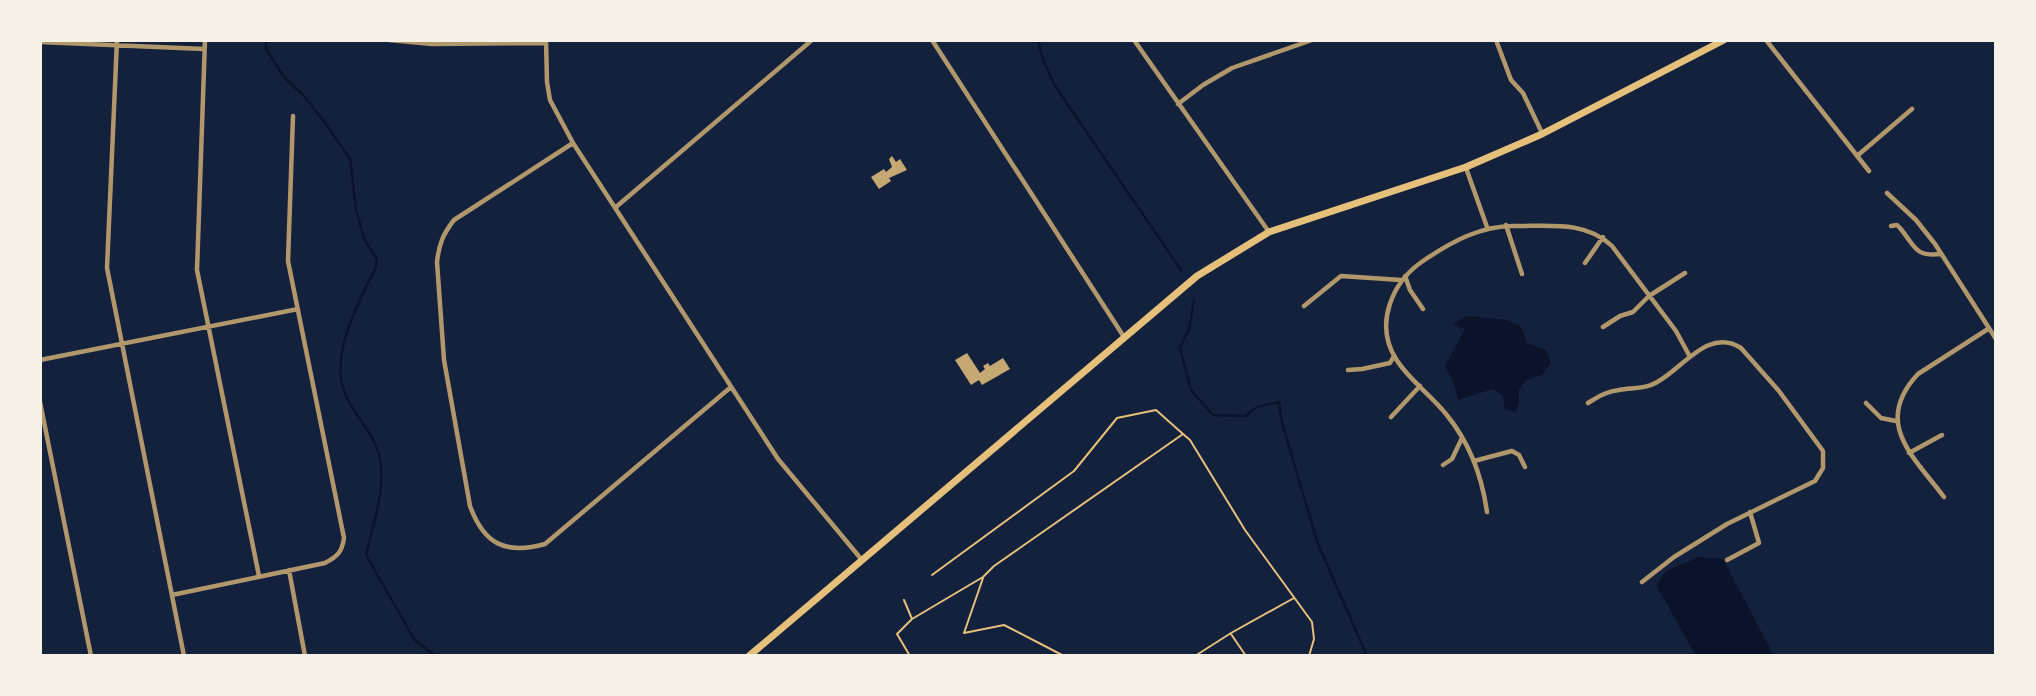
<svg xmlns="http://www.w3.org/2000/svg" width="2036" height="696" font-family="'Golos Text',sans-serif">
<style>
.water{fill:#0b132b}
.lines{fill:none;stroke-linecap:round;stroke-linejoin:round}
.stream{stroke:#0b132b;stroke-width:2.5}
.building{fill:#c6a872}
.path{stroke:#e5c07b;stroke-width:2}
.minor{stroke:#b1986c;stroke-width:4.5}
.primary{stroke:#e5c07b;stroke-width:7}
</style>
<rect width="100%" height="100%" fill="#14213d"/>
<!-- water -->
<path class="water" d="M1467,316l40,4 14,7 6,16 19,7 5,13 -9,12 -16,5 -7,10v12l-3,10 -11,-2 -2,-14 -10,-7 -35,11 -4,-17 -9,-17 20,-37 -13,-5z
M1699,557l24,2 51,97h-78l-40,-71 10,-14z"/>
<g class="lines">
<!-- stream -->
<path class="stream" d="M266,40v9l18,28 19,18 20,25 27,39 6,50 8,30 13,20 -1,8c-18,36 -49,92 -29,131 9,20 26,34 32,56 8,34 -6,69 -13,101l48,84 21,17
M1038,40l5,20 12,26 126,184
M1194,300l-5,29 -9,19 11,42 22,25 32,1 12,-9 22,-5 3,21 36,121 49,112"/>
</g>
<!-- building -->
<path class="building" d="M892,156l4,6 4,-3 7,11 -18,8 2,3 -12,8 -8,-12 13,-8 2,3 6,-5 -3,-8z
M967,353l13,20 5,-4 -2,-3 5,-3 2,3 13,-8 7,11 -28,16 -3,-5 -8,5 -16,-25z"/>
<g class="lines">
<!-- path -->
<path class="path" d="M1183,434l7,6 55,90 67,92 2,17 -5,17
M983,578l-19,55 40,-8 60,31
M904,600l8,19 -15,15 13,22
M912,619l71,-42 11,-11 189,-132 -27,-24 -39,8 -43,53 -142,104
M1231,634l15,22
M1195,656l36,-23 63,-35"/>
<!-- minor -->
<path class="minor" d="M117,40l-10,228 77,388
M205,40l-8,230 62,306
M389,40l43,4 114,-1
M546,40l1,42 3,18 23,43 205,316 84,101
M932,40l192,297
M1134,40l135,192
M1496,40l15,40 12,13 19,40
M1766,40l103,131
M40,42l164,7
M1178,104l25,-19 29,-17 80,-28
M573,143l-119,77c-11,14 -15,24 -17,42l7,98 26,146c14,38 35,49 75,38l186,-157
M1857,156l55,-47
M1466,168l21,59
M1887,193l29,27 19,24 61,95
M616,207l196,-167
M1506,225l16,49
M1891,226l6,-1 3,3c15,18 15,29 40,26
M1585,263l18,-26
M1405,276l5,14 13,19
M1304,306l37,-30 60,4
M1603,327l17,-11 13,-4 16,-16 36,-23
M40,360l258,-51
M1348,370l14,-1 28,-6 4,-7
M40,402l51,254
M1588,403c10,-6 19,-12 31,-13 11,-2 22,-1 32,-5 27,-9 55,-60 90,-37l38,43 44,60v17l-8,13 -88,43 -53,33 -32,25
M1866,403l15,15 15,3
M1391,417l29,-31
M1909,453l33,-18
M1474,461l38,-10 7,4 6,12
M1443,465l9,-6 10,-21
M1944,497c-30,-40 -72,-74 -26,-123l70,-45
M1487,512c-5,-36 -18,-70 -41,-98 -15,-19 -37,-34 -50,-55 -22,-35 -4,-77 27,-98 28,-19 58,-36 93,-35 34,0 70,-5 96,20l64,85 13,24
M1727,560l32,-17 -9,-31
M289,570l16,86
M172,595l153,-32c13,-7 17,-11 19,-25l-56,-277 5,-145"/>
<!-- primary -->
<path class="primary" d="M749,656l448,-380 72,-44 197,-65 76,-33 182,-94"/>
</g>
<!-- border -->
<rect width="2036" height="696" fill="none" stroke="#f6f1e7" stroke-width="84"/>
</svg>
